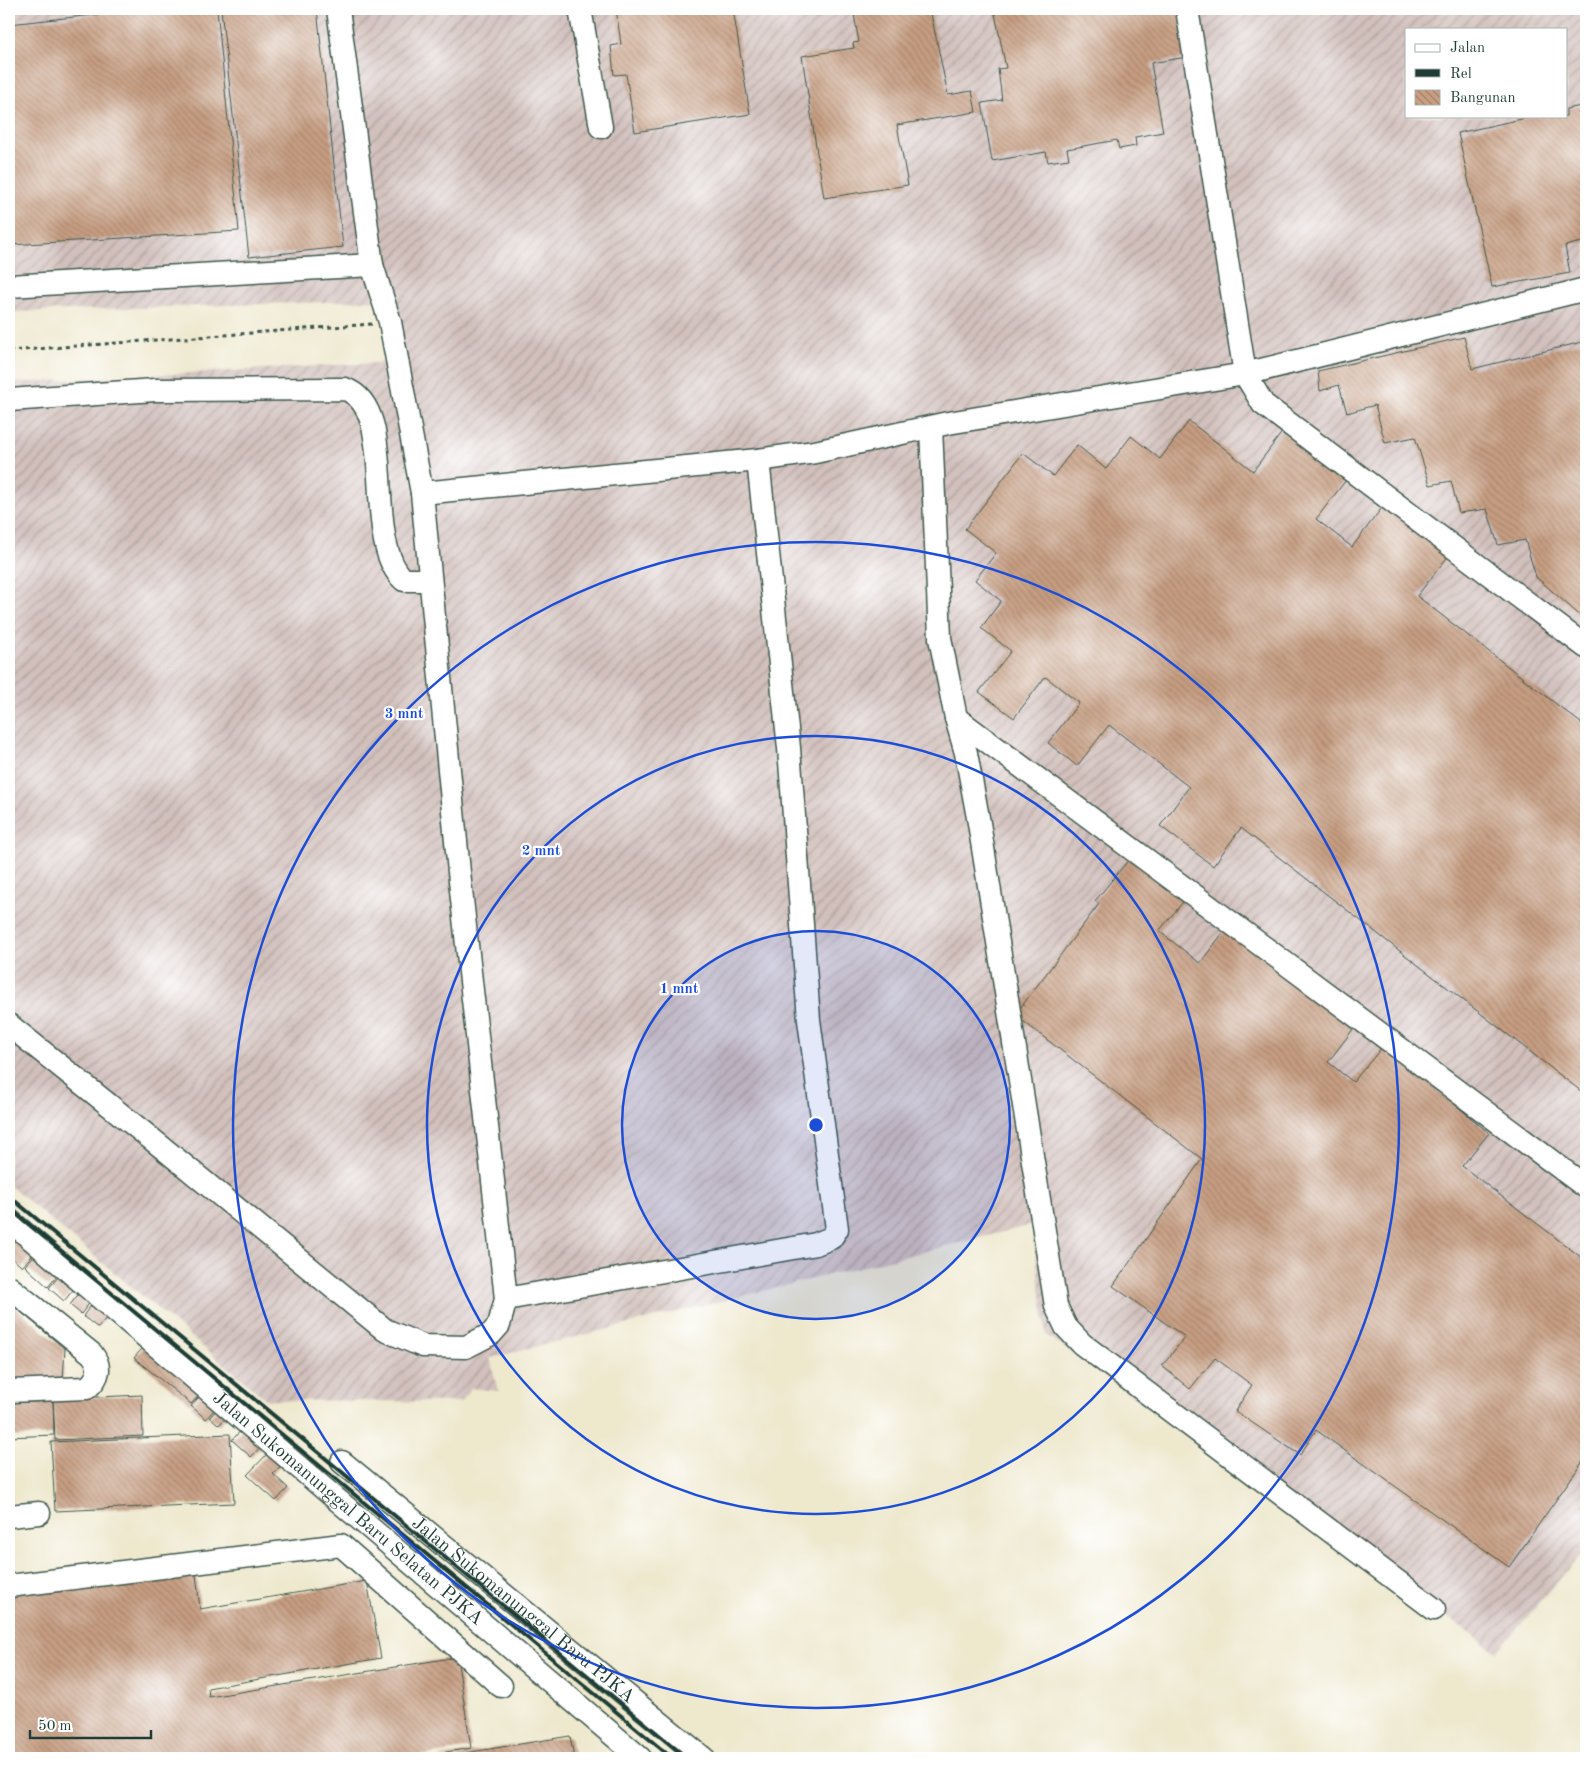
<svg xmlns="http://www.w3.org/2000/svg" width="1595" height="1767" font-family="'Old Standard TT',serif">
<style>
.industrial{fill:url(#industrial-furrows);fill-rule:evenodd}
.building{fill:url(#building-back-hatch)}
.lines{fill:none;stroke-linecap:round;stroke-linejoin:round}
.minor-casing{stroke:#3e574b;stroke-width:25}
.path{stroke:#3e574b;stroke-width:3;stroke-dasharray:4 4;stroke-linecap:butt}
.minor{stroke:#fff;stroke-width:22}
.rail{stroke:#1f3d34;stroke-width:4}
.ring{fill:none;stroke:#1d4ed8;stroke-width:2.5}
.labels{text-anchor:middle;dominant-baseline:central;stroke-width:4.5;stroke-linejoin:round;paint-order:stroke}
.street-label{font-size:19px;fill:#1f3d34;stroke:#fff}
.centre{fill:#1d4ed8;stroke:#fff;stroke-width:2.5}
.ring-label{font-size:15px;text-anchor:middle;font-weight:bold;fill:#1d4ed8;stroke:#fff;stroke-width:4.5;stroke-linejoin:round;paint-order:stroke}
</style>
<defs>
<pattern id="industrial-furrows" width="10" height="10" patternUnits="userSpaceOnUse" patternTransform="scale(1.25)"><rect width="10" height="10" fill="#d1c0bc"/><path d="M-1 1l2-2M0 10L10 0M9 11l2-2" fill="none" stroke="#a99d9a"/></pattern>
<pattern id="building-back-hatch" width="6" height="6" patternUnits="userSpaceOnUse" patternTransform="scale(1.25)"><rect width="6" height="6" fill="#c79e82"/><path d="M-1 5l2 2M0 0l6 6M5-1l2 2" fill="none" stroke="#a1826b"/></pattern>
</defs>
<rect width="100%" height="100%" fill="#fff"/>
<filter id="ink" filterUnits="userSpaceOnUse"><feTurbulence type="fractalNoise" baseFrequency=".02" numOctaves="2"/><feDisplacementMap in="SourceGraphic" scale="10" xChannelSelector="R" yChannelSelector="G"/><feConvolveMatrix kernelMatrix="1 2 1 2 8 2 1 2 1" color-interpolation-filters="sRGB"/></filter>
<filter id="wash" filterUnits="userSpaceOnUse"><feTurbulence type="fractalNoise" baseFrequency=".0096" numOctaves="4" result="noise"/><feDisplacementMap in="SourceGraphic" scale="20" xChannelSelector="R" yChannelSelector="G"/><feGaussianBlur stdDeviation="1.12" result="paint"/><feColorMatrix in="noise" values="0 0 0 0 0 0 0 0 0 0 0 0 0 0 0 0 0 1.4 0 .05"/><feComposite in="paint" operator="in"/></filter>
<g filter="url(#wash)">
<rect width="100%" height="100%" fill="#eee8cd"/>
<!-- industrial -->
<path class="industrial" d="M9,9h1577v1540l-89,103 -451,-317 -14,-110 -542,133 8,33 -27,-3 -11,14 -193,-2 -258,-215v-802l384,-21 -8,-62 -376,12zM1406,29h160v87h-160z"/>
<g id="blocks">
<!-- building -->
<path class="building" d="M149,9h68l22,222 -230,14v-221z
M221,9h96l26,238 -94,10z
M616,9h117l17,105 -115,18 -9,-58 -12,1 -3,-29 10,-2z
M853,9h77l18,86 24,-4 4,21 -79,13 11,60 -84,13 -22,-142 52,-8 -1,-5 6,-1z
M994,9h184l9,48 -36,6 12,69 -28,5 1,9 -17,3 -2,-9 -50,9 2,10 -21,3 -2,-10 -54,9 -10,-58 20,-3 -4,-31 8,-1z
M1586,105v136l-21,5 5,27 -78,14 -34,-154 77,-17h31v-7z
M1464,337l8,32 114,-28v278h-2l-48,-42 -11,-37 -27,5 -11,-36 -28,4 -8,-32 -21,4 -15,-48 -30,6 -10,-38 -28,8 -8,-28 -19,6 -2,-20z
M1189,421l64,50 30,-40 63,49 -30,39 36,28 32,-42 65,50 -32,41 169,131v368l-345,-267 -28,38 -53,-40 29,-39 -80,-62 -32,41 -29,-23 31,-40 -32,-25 -2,-1 -31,41 -35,-26 32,-41 -30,-23 20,-27 -26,-21 21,-27 -31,-24 58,-76 30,23 24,-31 29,24 25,-33 29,23z
M1130,858l53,44 -24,29 41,32 26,-34 128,99 -26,34 25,20 31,-37 105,88 -27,33 124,95v196l-77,110 -193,-137 -16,25 -65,-44 17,-26 -37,-27 -25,31 -28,-23 23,-29 -72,-51 89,-127 -187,-144 84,-111 -4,-3z
M9,1233l27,18 -14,16 -13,-12z
M37,1252l23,20 -12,15 -23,-21z
M62,1272l15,13 -13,16 -15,-13z
M80,1292l11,9 -10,13 -11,-9z
M95,1300l15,13 -12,15 -15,-12z
M9,1302l56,47 -2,31h-54z
M147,1343l54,50 -10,11 -57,-46z
M204,1391l15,13 -13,15 -15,-13z
M142,1395l1,41 -88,4 -2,-41z
M53,1401l1,34 -45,2v-34z
M221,1405l9,8 -11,12 -9,-8z
M245,1426l19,17 -13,14 -19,-17z
M230,1434l4,69 -179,8 -4,-69z
M272,1449l13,12 -12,13 15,14 -12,13 -29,-26z
M196,1574l4,35 167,-28 14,77 -173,30 1,9 248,-40 14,91 -62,10h-400v-165z
M570,1736l4,22h-134v-1z"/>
</g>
</g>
<g filter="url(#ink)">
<use href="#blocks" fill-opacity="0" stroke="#3e574b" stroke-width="1"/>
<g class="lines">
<!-- minor casing -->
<g class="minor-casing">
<g id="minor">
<path d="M338,9l34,256 18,57 32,171 336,-33 57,-8 133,-29 297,-49 341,-85"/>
<path d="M580,9l21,118"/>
<path d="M1187,9l58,365 18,30 323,243"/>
<path d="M9,286l363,-21"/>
<path d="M9,400l146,-10 190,-1c56,20 15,151 59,191h26"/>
<path d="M931,427l9,211 16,80 10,35 13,70 77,483 10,21 16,17 352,265"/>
<path d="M956,718l630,469"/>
<path d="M9,1025l160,128 216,177 38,16 43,1 25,-13 8,-9 7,-26 -47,-427 -37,-379"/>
<path id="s1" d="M9,1220l631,538"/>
<path d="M9,1287l83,67c10,13 7,24 -5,34l-78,3"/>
<path d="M506,1299l310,-55 15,-6 6,-9 -28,-209 -20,-272 -31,-288"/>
<path id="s2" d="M342,1462l361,296"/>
<path d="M9,1516l30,-3"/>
<path d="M9,1586l332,-41 160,141"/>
</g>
</g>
<!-- path -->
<path class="path" d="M9,351l363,-27"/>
<!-- minor -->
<use href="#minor" class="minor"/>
<!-- rail -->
<path class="rail" d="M9,1196l678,562
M9,1208l663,550"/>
</g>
</g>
<!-- distance rings -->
<circle cx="816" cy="1125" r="194" fill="#1d4ed8" fill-opacity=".12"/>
<g class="ring">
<circle cx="816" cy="1125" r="194"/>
<circle cx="816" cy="1125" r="389"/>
<circle cx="816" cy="1125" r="583"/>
</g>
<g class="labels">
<!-- street labels -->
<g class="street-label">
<text stroke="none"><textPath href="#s1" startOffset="445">Jalan Sukomanunggal Baru Selatan PJKA</textPath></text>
<text stroke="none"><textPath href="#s2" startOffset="234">Jalan Sukomanunggal Baru PJKA</textPath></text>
</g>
</g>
<circle cx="816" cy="1125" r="8" class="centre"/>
<g class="ring-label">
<text x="404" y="718">3 mnt</text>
<text x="541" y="855">2 mnt</text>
<text x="679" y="993">1 mnt</text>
</g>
<!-- margin -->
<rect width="1595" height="1767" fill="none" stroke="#fff" stroke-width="30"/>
<!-- legend -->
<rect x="1405" y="28" width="162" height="90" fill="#ffffff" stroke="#a5b1ae"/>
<rect x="1415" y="44" width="25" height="8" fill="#ffffff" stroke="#a5b1ae"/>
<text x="1450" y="52" font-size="15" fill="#1f3d34">Jalan</text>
<rect x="1415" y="69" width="25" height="8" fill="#1f3d34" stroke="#a5b1ae"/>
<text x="1450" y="78" font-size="15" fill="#1f3d34">Rel</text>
<rect x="1415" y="90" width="25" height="15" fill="url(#building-back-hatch)" stroke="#a5b1ae"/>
<text x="1450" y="102" font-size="15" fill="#1f3d34">Bangunan</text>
<!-- scale -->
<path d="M30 1730v8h121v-8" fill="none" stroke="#1f3d34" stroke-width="2.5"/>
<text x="38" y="1730" font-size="15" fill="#1f3d34" stroke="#ffffff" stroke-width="4" paint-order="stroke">50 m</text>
</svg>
